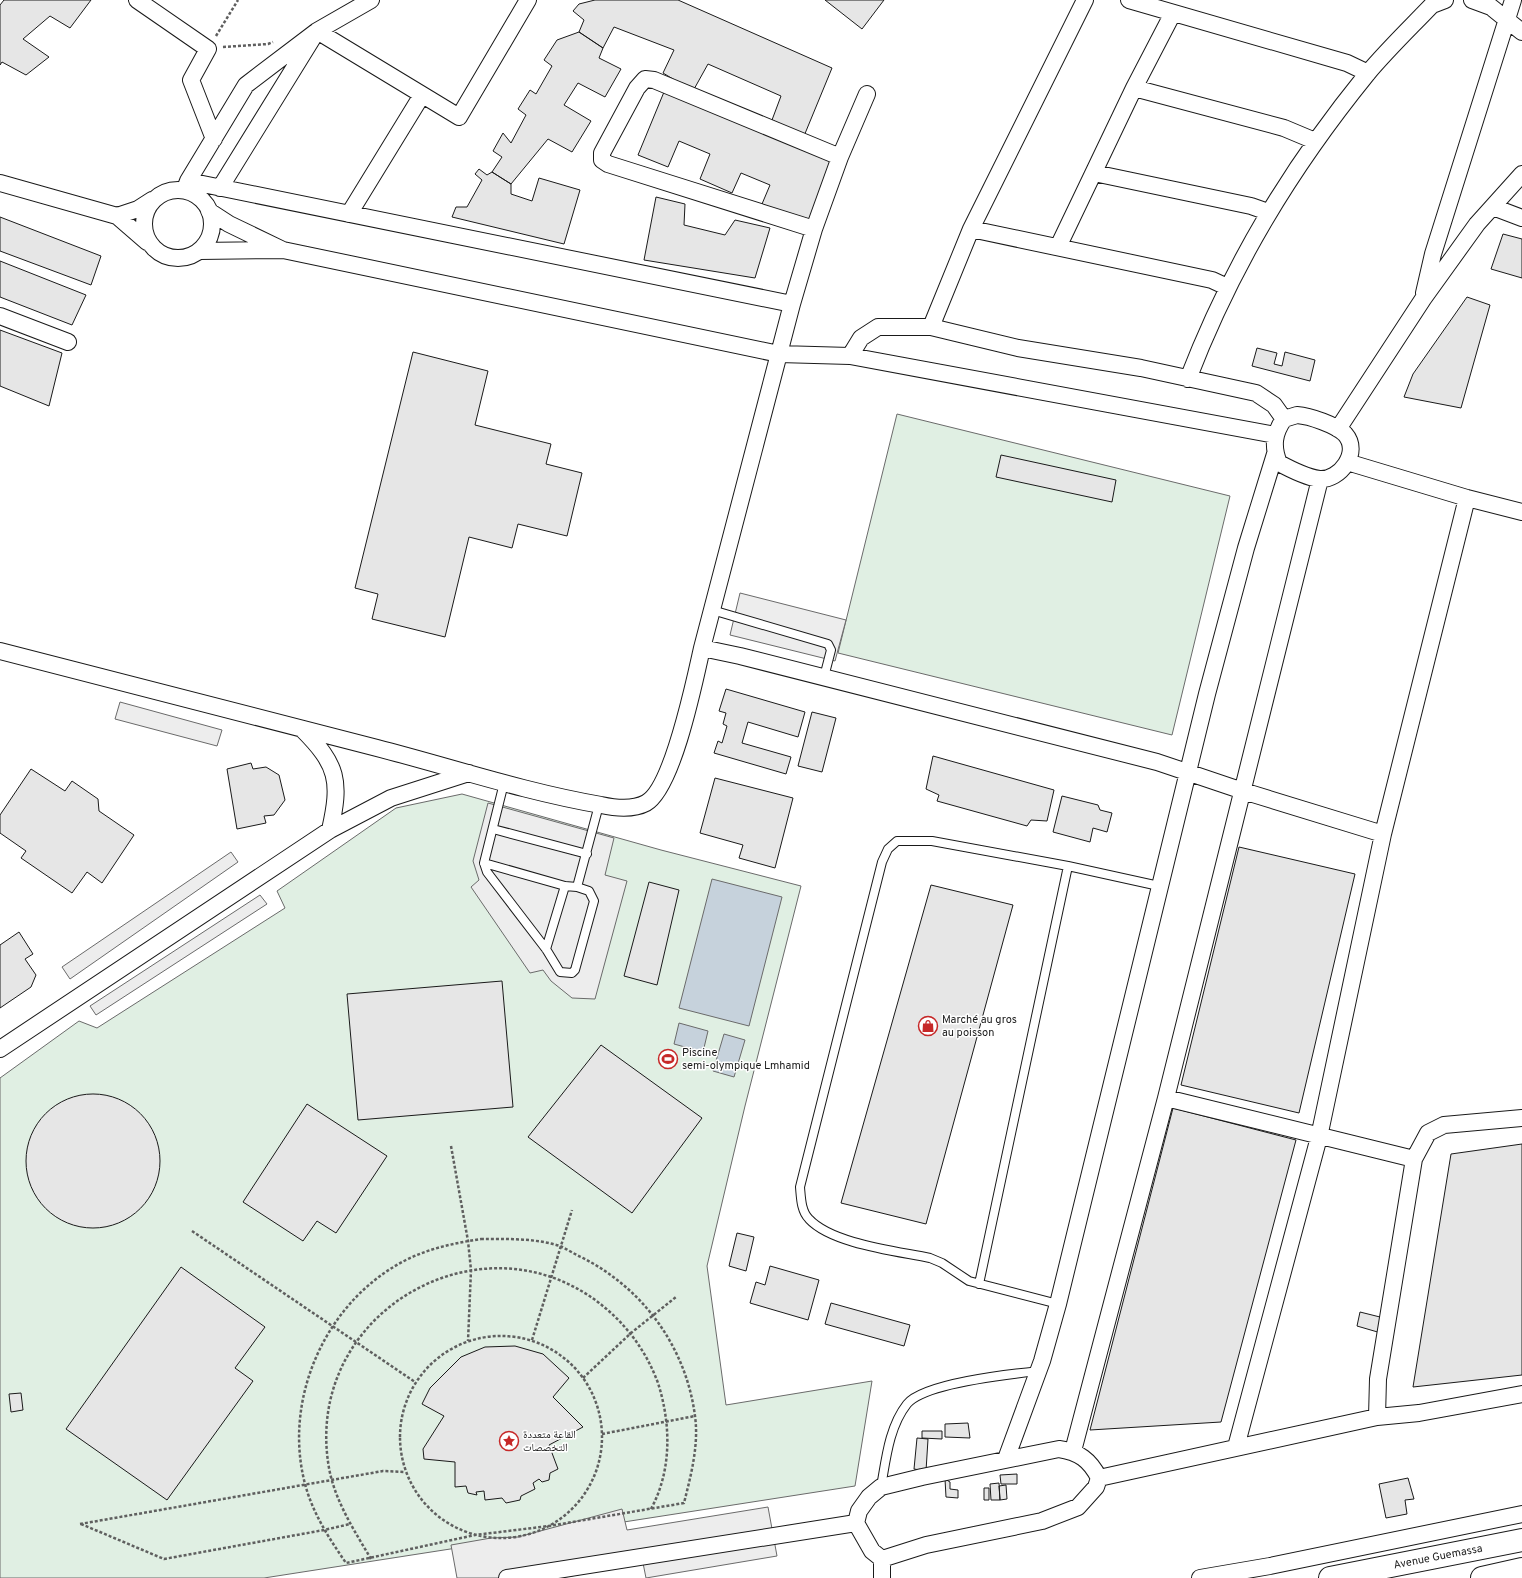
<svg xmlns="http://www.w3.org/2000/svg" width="1522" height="1578" font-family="Overpass,'Noto Naskh Arabic',sans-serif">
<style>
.green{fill:#e0efe3;stroke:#6a6a6a}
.parking{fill:#ededed;stroke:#6a6a6a}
.water{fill:#c6d2dc;stroke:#6a6a6a}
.building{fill:#e6e6e6;stroke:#1a1a1a}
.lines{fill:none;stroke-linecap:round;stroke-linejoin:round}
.service-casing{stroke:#1a1a1a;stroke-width:10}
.minor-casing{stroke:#1a1a1a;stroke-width:18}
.secondary-casing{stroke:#1a1a1a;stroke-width:24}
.path{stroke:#5f5f5f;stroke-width:2.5;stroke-dasharray:3 2;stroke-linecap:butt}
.service{stroke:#fff;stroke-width:8}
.minor{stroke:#fff;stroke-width:16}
.secondary{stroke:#fff;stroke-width:22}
.labels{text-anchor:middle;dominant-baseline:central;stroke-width:3;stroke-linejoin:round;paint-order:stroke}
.poi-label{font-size:11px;fill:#1a1a1a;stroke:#fff;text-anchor:start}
.street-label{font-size:11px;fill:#1a1a1a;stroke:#fff}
</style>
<rect width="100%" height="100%" fill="#fff"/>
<!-- green -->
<path class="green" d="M897,414l333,82 -58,239 -334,-82z
M462,794l199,56 140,36 -56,220 -38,160 19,139 146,-24 -17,105 -591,92h-264v-500l79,-57 18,7 188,-120 -8,-17 119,-83z"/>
<!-- parking -->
<path class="parking" d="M740,593l106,27 -11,41 -105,-26z
M120,702l102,28 -5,16 -102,-27z
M488,803l126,35 -9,37 22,6 -32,118 -23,-1 -21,-17 -8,-11 -13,3 -59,-86 8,-7 -6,-19z
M231,852l7,10 -168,117 -8,-12z
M260,895l7,9 -171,111 -6,-9z
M768,1507l9,49 -131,22 -3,-15 -83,15h-103l-6,-33 40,-7 27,-1 104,-28 5,21z"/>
<!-- water -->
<path class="water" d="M712,879l70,18 -33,129 -70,-18z
M679,1023l29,8 -5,21 -29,-8z
M724,1034l21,6 -11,37 -21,-6z"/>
<!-- building -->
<path class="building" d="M4,0h87l-21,28 -20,-12 -27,23 26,18 -23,18 -24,-13 -2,3v-60z
M678,0l154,68 -28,68 -32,-16 9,-24 -73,-32 -15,27 -30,-18 11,-23 -60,-23 -11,21 -24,-16 5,-12 -11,-9 6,-7 16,-4z
M825,0h59l-22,29z
M579,32l24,16 -4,10 22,11 -16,28 -27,-14 -14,22 27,16 -19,31 -24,-13 -37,45 -19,-12 10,-15 -9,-6 10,-18 8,10 15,-28 -8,-6 12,-19 6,4 16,-28 -8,-6 13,-20z
M664,92l169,70 -25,61 -46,-19 8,-19 -29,-12 -9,20 -32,-14 10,-25 -31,-13 -11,26 -30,-12z
M479,169l8,6 5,-3 19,12v10l21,7 7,-23 41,12 -16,54 -112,-27 4,-10h11l15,-27 -7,-6z
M656,197l29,7 -1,21 41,10 10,-15 35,8 -15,50 -111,-18z
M0,217l101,39 -10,29 -91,-34z
M1503,234l19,5v39l-31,-9z
M0,261l86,34 -14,30 -72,-28z
M1467,297l23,8 -29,103 -57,-11 9,-23z
M0,330l62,23 -13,53 -49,-20z
M1257,348l20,5 -3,11 8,2 3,-14 30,8 -5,21 -58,-15z
M413,352l75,19 -13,54 76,19 -5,20 36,9 -15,63 -49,-12 -6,24 -43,-11 -24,100 -73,-18 6,-25 -23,-6z
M1001,455l115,25 -4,22 -116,-25z
M726,689l79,23 -7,25 -50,-15 -6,21 49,14 -5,17 -72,-21 4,-12 4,2 5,-17 -4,-2 3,-11 -7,-2z
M812,712l24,6 -14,54 -24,-6z
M933,756l121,34 -7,31 -16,-1 -4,6 -90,-25 2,-6 -13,-6z
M251,763l2,6 13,-2 13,8 6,25 -11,15 -10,1 2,7 -29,6 -10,-60z
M31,769l34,22 7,-10 26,18 1,12 35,24 -32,48 -15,-11 -15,21 -51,-35 5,-7 -26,-18v-18z
M715,778l78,20 -18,70 -36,-10 4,-13 -43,-12z
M1062,796l36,9 2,5 12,3 -5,19 -14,-4 -3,14 -37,-10z
M1239,847l116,27 -56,239 -118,-28z
M649,882l30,8 -22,95 -33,-9z
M931,885l82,20 -87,319 -85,-21z
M19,932l14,22 -8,5 11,16 -5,12 -31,21v-63z
M502,981l11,126 -155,13 -11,-126z
M601,1045l101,73 -70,95 -104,-76z
M26 1161a67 67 0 1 1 134 0a67 67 0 1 1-134 0Z
M307,1104l80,52 -51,77 -19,-12 -14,20 -60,-39z
M1173,1108l123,32 -75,282 -131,8z
M1522,1144v231l-109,12 38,-233z
M737,1233l17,4 -8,34 -17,-5z
M770,1266l49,14 -11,40 -58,-17 6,-21 9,3z
M181,1267l84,60 -30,41 18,13 -86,119 -101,-71z
M831,1303l79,22 -6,21 -79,-22z
M1360,1312l24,6 -3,15 -24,-7z
M515,1346l28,8 26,24 -16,19 30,30 -34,18 9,24 -8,4 -1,7 -7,2 -3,-3 -6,4 2,6 -14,7 -1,4 -14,3 -4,-5 -17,2 -1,-9 -8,1 1,3 -9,-2 -2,-7 -11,1v-25l-31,-3 -1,-10 21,-33 -22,-12 8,-16 31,-31 24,-10z
M21,1393l2,17 -12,2 -2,-18z
M968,1423l2,15 -25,-1v-13z
M922,1431h20v8l-20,-1z
M917,1438l11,1 -2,32 -12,-2z
M1017,1474v10h-16l-1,-9z
M1408,1478l6,21 -9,1 2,14 -21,4 -7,-34z
M945,1479l5,3v7l8,1v8l-12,-1z
M999,1483l1,17h-9l-1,-16z
M1006,1485l1,14 -7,1 -1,-14z
M984,1488h5v12h-5z"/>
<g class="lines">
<!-- service casing -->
<g class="service-casing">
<path id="service" d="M712,610l116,34 3,6 -7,27
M504,783l-20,80 3,9 59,77 14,23 12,1 3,-3 19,-69 -5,-10 -12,-4
M493,829l94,25
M484,863l81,23
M546,949l19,-63 12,1 22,-82
M979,1284l89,-418
M1058,1304l-89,-23 -27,-18 -12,-5c-33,-7 -98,-14 -121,-39 -8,-8 -8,-21 -9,-32l82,-325 6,-13 9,-8h35l136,25 91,20
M881,1487c5,-28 8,-60 26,-83 17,-21 104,-30 132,-33"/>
</g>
<!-- minor casing -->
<g class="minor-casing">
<path id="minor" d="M137,0l71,49 -17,31 23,59
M1085,0l-114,229 -40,98 87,21 123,20 115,25 18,12 10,14
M1129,0l218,63 21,10
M1472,0l19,7 31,25
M1134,88l150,40 31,13
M1094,173l157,33 17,6
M188,181l604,123
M0,183l117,33
M220,188l97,-157 142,86 69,-117
M185,189l3,-8 58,-96 71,-54 54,-31
M144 224a34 34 0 1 1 68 0a34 34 0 1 1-68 0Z
M1493,207l29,11
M349,214l73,-119
M814,229l-206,-65 -6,-4v-7l35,-65 8,-9 9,1 186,77
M971,229l241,51 15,7
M147,242l-30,-26 21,-7 14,-9
M1058,247l76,-159 39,-75
M283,250l496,104 71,2 425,79
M199,251l84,-1 -54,-26 -20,-13
M1424,293l9,-39 80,-254
M0,316l68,26
M850,356l11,-18 17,-11h53
M1188,379c44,-114 102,-210 179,-305 20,-24 43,-46 65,-69l13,-5
M1297,415c13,1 39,10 48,19 16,18 -5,47 -26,45 -13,-2 -29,-10 -40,-16 -7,-17 -5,-30 5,-44z
M1338,429l85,-130 54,-75 45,-50
M1347,462l120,36 55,14
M702,648l90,-344 22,-75 26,-72 27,-63
M0,651c126,33 252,64 377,97 74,19 148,44 224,57 14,3 32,5 45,-2 27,-15 49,-124 56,-155l38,8 417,106 86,29 140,43
M302,729c36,36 39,52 28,101
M0,1049l330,-219 61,-32 78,-25
M1166,1098l248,61
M1522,1118l-78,7 -16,8 -14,26 -36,220 -1,38 42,-4 103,-19
M1236,1447l83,-310 64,-303 84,-336
M1059,1449c20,3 31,11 40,29l-3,9 -18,20 -36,14 -116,24 -44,14 -10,-8 -16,-28 3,-12 10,-14 12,-10 41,-10z
M1073,1451l93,-353 154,-619
M1006,1459l36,-98 16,-57 149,-610 39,-146 29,-94
M1099,1478l278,-61
M507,1578l349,-55
M882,1578v-19
M1200,1578l70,-12 252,-52"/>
</g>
<!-- secondary casing -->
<g class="secondary-casing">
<path id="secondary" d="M1330,1578l192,-38
M1482,1578l40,-9"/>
</g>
<!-- path -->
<path class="path" d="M216,36l22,-36
M223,47l45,-3 5,-2
M451,1146l17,95 3,29 -3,71
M192,1231l223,151
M481,1239c25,0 54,-1 79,7 7,3 14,8 21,11 62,31 105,90 114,159 4,29 -4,59 -11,87l-135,23 -74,9 -129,28c-15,-22 -29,-43 -38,-69 -29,-88 15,-192 98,-234 24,-12 49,-17 75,-21z
M400 1437a101 101 0 1 1 202 0a101 101 0 1 1-202 0Z
M532,1340l40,-130
M583,1378l48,-45 45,-36
M602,1434l93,-18
M80,1524l303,-53 22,1
M81,1524l83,35 160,-29 26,-6
M371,1559c-17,-29 -36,-58 -42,-91 -28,-159 163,-264 282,-155 21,19 37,43 47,70 13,41 14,87 -7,126"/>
<!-- service -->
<use href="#service" class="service"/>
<!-- minor -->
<use href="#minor" class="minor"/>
<!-- secondary -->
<use href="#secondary" class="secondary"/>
</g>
<!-- icons -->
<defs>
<g id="shop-ring" transform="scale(1)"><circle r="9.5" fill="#fff" stroke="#c62828" stroke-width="1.5"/><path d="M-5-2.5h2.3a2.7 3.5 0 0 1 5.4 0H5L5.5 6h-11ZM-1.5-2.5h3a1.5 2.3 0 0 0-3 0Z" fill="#c62828"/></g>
<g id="stadium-ring" transform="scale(1)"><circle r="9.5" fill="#fff" stroke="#c62828" stroke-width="1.5"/><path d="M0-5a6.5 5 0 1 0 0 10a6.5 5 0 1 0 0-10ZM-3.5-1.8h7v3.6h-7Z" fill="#c62828"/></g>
<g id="sight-ring" transform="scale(1)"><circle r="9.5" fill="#fff" stroke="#c62828" stroke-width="1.5"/><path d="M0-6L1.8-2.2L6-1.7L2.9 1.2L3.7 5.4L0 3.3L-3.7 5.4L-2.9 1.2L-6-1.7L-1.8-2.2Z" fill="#c62828"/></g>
</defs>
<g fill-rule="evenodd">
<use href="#shop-ring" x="928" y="1026"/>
<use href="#stadium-ring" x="668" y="1059"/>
<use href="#sight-ring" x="509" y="1441"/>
</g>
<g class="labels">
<!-- poi labels -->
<g class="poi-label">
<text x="942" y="1020">Marché au gros<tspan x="942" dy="13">au poisson</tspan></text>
<text x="682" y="1053">Piscine<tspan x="682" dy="13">semi-olympique Lmhamid</tspan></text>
<text x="523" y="1435">القاعة متعددة<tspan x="523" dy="13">التخصصات</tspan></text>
</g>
<!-- street labels -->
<g class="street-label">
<text transform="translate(1438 1557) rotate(-11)">Avenue Guemassa</text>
</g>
</g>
</svg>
